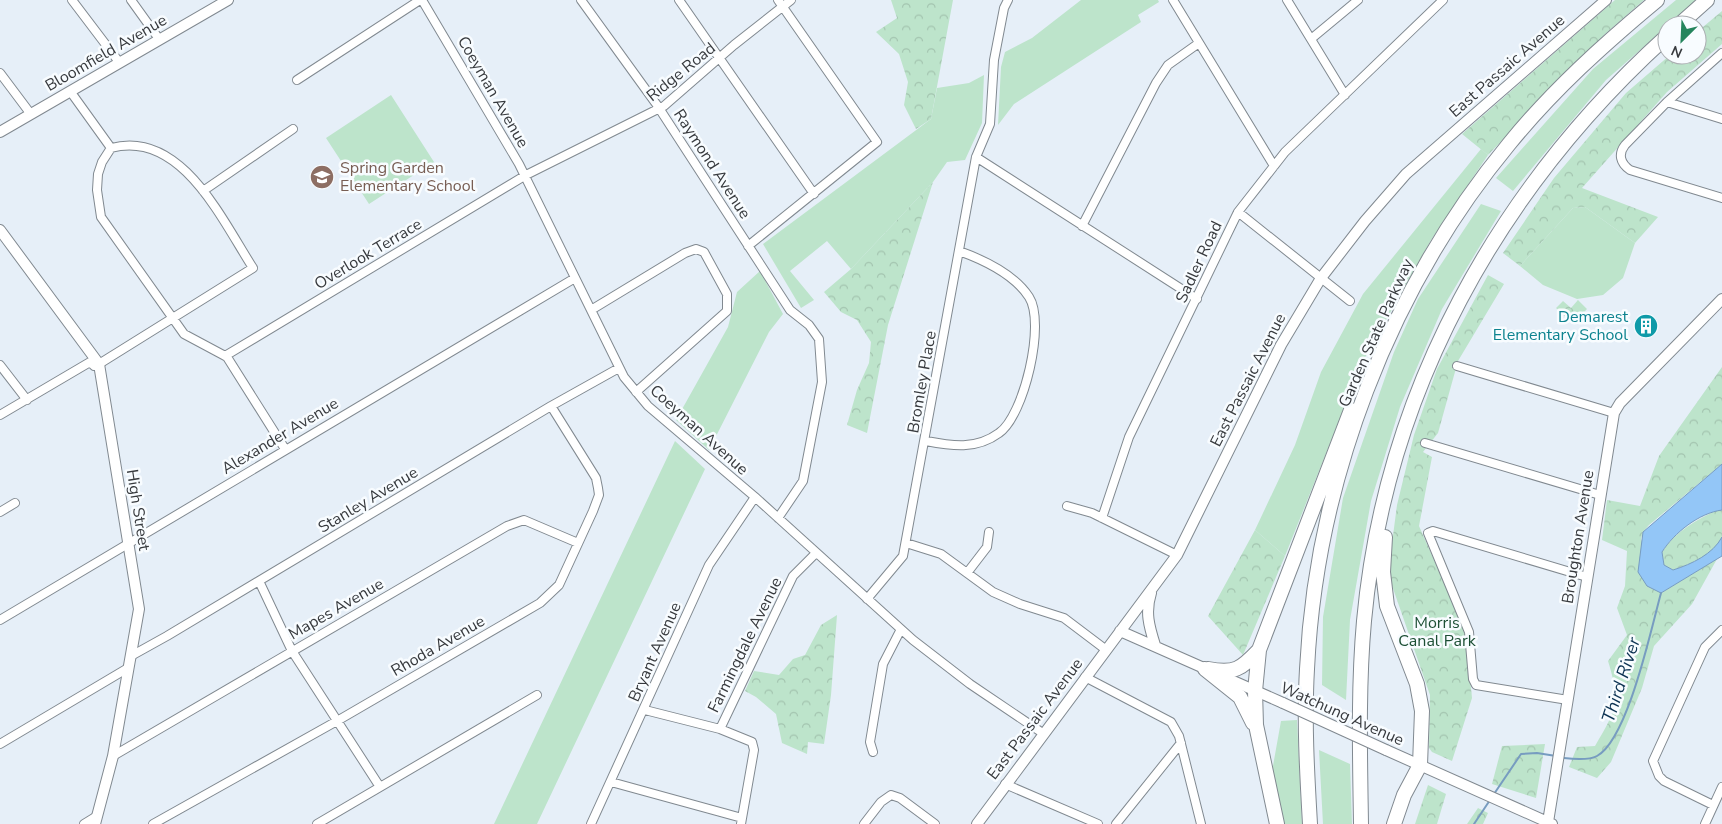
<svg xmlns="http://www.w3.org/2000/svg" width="1722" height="824" font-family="'Nunito Sans',sans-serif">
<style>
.grass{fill:#bde4cb}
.forest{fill:url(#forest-crowns)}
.water{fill:#93c6f7;stroke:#779cc0}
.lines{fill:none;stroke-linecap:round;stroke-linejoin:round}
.stream{stroke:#779cc0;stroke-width:2}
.street-casing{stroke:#818990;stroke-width:10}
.secondary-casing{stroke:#818990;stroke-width:12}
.highway-casing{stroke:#818990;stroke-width:16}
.street{stroke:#fff;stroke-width:8}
.secondary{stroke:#fff;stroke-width:10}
.highway{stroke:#fff;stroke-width:14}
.secondary-bridge-casing{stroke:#818990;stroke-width:12;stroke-linecap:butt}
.secondary-bridge{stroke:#fff;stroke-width:10}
.labels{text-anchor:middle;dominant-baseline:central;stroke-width:5;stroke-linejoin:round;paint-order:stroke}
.street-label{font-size:16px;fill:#373a3e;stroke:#f8fcff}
.education-label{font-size:16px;fill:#785e54;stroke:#f8fcff;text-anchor:start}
.culture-label{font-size:16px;fill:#0d838f;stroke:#f8fcff;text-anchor:end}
.park-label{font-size:16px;fill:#1c4f34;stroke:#f8fcff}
.water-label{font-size:18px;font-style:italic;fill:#0c3252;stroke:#f8fcff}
</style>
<defs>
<pattern id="forest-crowns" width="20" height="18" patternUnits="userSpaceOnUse" patternTransform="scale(1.25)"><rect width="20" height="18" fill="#bde4cb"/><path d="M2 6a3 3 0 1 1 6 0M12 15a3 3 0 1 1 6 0" fill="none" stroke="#a3c4af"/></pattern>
</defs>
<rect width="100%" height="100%" fill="#e6eff8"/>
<!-- grass -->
<path class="grass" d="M1081,0h77l1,2 -21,13 3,7 -127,82 -16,21 3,-58 4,-15 27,-14z
M1676,0h21l-91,80 -93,111 -17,-13 97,-109z
M984,75l-2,48 -17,37 -18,2 -14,20 -82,87 -24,-28 -37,30 24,29 -13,8 -38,-64 168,-125 6,-31 32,-5z
M391,95l43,67 -65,42 -43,-66z
M1481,149l7,6 -57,85 -68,121 -78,195 -30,-26 40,-85 26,-73 42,-78z
M1481,204l20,7 -59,98 -42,98 -29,94 -21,119 -4,80 -24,-15 1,-68 20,-119 51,-146 24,-53z
M1585,207l50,36 -12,35 -20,17 -26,4 -34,-14 -23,-19 53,-58z
M760,271l23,43 -14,18 -60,118 -33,-30 52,-93 9,-35z
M675,441l30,28 -168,355h-43z
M1297,720l5,104h-21l-10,-47 10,-56z
M1319,750l31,14 2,60h-29z"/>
<!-- forest -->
<path class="forest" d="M891,0h62l-22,119 -15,10 -12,-24 4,-23 -9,-28 -23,-22 21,-14z
M1615,0h29l-39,34 -117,121 -26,-21z
M1722,11v33l-55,48 -85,96 76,29 -23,26 -50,-36 -12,1 -53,58 -17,-13 51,-75 72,-85 44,-38h27v-23z
M933,182l-45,143 -21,108 -20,-8 10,-35 12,-27 2,-21 -14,-22 -16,-8 -17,-20 27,-23z
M1488,275l16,9 -46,77 -20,72 -15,19 9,5 -13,69 46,104 7,68 -20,63 -20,-9 -3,-4 1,-53 -42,-121 9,-69 17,-70 23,-66z
M1578,300l9,9 -14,15 -17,-16 7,-7 8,7z
M1722,367v97l-73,61 -6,7 -2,7 20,54 56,-34 -25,45 -38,42 -12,42 -31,74 -14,16 -28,-11 8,-20 18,-1c21,-36 26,-43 13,-85l19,-26 -10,-27 8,-22 2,-35 -25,-11 5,-40 33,6 19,-50z
M1720,509l2,1c0,8 0,20 0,27 -5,17 -34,28 -49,33l-9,-5 -2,-13c14,-21 35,-33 58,-43z
M1255,530l30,26 -42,99 -35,-39z
M837,615l-6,80 -7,49 -16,-2 -1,12 -25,-11 -6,-29 -20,-17 -11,-6 9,-20 25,4 14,-16 12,-4 16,-30z
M1545,744l-9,54 -44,-14 10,-38z
M1428,785l18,9 -9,30h-22z
M1478,808l10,5 -5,11h-16z"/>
<!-- water -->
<path class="water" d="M1722,464v46c-23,3 -48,23 -60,42l2,13 9,5c19,-6 40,-16 49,-33v19l-61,37 -14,-7 -9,-14 5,-40z"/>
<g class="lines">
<!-- stream -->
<path class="stream" d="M1563,758c9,1 25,3 34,-2 31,-17 54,-127 64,-163
M1494,794l27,-40 16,-1 19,3
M1474,824l16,-24"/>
<!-- street casing -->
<g class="street-casing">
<path id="street" d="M72,0l47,62
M131,0l28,39
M422,0l97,164 105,213 24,29 107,91 158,143 57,44 74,50
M581,0l76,105 133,205 19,15 10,14 3,43 -19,99 -25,37
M679,0l135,194
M1173,0l101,166
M1287,0l58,95
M1311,39l47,-39
M1722,53l-55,49 -42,43c-7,9 -5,18 5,25l92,28
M0,73l30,40
M297,80l123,-80
M70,91l41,57
M1667,102l55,17
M111,148l-9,14 -4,12 -1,16 4,27 83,117 43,23 58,92
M976,157l221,142
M203,191l90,-62
M1238,212l112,89
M1082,226l74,-143 12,-18 31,-22
M748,246l129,-104 -99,-142
M591,310l94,-57 11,-4 8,3 23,42v17l-91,81
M225,356l301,-181 138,-69 70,-61 57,-45
M0,365l27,35
M1457,366l157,47
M0,415l90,-53 4,4 5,-2 154,-96c-31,-48 -72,-139 -142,-120
M926,441c26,5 50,9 73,-8 25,-17 47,-110 30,-136 -15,-23 -45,-37 -70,-46
M1425,443l175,52
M1067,506l25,7 85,42
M0,512l15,-9
M1102,518l27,-81 109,-225 47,-60 158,-152
M906,543l35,11 52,38 27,12 44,14 41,31
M967,573l20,-26 2,-15
M259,581l33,70 88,136
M867,599l36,-43 73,-399 14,-33 4,-64 10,-52 4,-8
M0,620l575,-342
M131,656l36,-20 384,-230 68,-38
M1085,677l86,45 8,14 22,88
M1568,700l-92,-15 -3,-6 -4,-47 -41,-99 5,-2 154,46
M645,710l75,19 32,13 2,8 -13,74
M720,729l73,-153 23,-23
M0,744l128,-76
M873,752l-3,-10 13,-78 18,-35
M113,756l394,-230 17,-6 54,23
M611,782l131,36
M1005,784l93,40
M1713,805l-49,-24 -5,-5 -6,-15 52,-114 17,-17
M84,824l13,-8
M153,824l184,-103 203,-118 19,-18 34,-74 6,-16 -1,-7 -2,-10 -45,-72
M317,824l220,-129
M591,824l118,-259 46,-68
M864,824l17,-22 10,-7 9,3 35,26
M1116,824l65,-81
M1705,824l17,-37"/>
</g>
<!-- secondary casing -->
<g class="secondary-casing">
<path id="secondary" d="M0,132l228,-132
M0,230l99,134 40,245 -26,147 -18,68
M1151,593c-6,19 -2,33 4,52
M1120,631l163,72
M1386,750l166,74
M1548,822l66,-409 6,-10 102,-104
M977,824l200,-269 104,-210 40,-67 44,-57 41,-47 200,-174"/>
</g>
<!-- highway casing -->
<g class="highway-casing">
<path id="highway" d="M1679,25l28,-25
M1385,537l-2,35 4,34 30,78 5,27 -2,54 -16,30 -10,29
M1205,669l35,28 13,26
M1208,669c27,5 33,0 51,-19
M1277,824l-21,-99 -1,-34 4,-41 92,-240
M1310,824c-3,-51 -6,-103 -3,-155 9,-188 82,-380 202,-525 44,-54 95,-100 148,-144
M1361,824c-1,-67 -3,-136 3,-203 21,-229 134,-432 303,-585"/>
</g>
<!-- street -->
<use href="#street" class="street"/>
<!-- secondary -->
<use href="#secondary" class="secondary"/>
<!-- highway -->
<use href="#highway" class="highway"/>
<!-- secondary-bridge casing -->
<g class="secondary-bridge-casing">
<path id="secondary-bridge" d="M1283,703l103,47"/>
</g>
<!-- secondary-bridge -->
<use href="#secondary-bridge" class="secondary-bridge"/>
</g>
<!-- icons -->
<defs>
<g id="school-disc" transform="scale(1.25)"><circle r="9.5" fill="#8d6e63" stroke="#f8fcff"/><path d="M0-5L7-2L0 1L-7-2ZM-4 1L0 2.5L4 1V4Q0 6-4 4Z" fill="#fff"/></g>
<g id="building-disc" transform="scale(1.25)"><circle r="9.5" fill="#0f9aa8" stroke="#f8fcff"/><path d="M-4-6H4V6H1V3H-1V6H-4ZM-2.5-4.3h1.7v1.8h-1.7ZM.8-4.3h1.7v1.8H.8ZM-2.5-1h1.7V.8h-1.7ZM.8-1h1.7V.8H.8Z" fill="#fff"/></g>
</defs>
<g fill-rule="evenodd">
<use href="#school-disc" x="322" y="177"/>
<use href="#building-disc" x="1646" y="326"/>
</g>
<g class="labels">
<!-- street labels -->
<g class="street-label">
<text transform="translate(106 53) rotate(-30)">Bloomfield Avenue</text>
<text transform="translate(1507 66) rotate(-41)">East Passaic Avenue</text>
<text transform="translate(681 72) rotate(-39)">Ridge Road</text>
<text transform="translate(493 92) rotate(60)">Coeyman Avenue</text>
<text transform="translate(712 164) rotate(57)">Raymond Avenue</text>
<text transform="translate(368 254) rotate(-31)">Overlook Terrace</text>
<text transform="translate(1199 262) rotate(-65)">Sadler Road</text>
<text transform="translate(1376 333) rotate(-66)">Garden State Parkway</text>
<text transform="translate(1248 380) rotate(-63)">East Passaic Avenue</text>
<text transform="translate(922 382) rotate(-80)">Bromley Place</text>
<text transform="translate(699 430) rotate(42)">Coeyman Avenue</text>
<text transform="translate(280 436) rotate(-31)">Alexander Avenue</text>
<text transform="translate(368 500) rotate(-31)">Stanley Avenue</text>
<text transform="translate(138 510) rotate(81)">High Street</text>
<text transform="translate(1578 537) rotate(-81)">Broughton Avenue</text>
<text transform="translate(336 609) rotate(-30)">Mapes Avenue</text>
<text transform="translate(745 645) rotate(-64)">Farmingdale Avenue</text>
<text transform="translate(438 646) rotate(-30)">Rhoda Avenue</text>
<text transform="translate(655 652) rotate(-66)">Bryant Avenue</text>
<text transform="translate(1342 714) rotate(24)">Watchung Avenue</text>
<text transform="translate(1035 719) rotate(-53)">East Passaic Avenue</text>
</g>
<!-- education labels -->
<g class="education-label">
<text x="340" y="168">Spring Garden<tspan x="340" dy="18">Elementary School</tspan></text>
</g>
<!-- culture labels -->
<g class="culture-label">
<text x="1628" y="317">Demarest<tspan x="1628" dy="18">Elementary School</tspan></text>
</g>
<!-- park labels -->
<g class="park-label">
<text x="1437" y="623">Morris<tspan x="1437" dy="18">Canal Park</tspan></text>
</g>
<!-- water labels -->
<g class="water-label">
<text transform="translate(1621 680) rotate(-72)">Third River</text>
</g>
</g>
<!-- north arrow -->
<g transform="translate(1682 40) rotate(204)"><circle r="24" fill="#f8fcff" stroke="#abaeb2"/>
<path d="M0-4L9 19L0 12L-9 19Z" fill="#25855d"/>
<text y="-8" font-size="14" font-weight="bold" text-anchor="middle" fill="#373a3e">N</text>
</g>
</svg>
